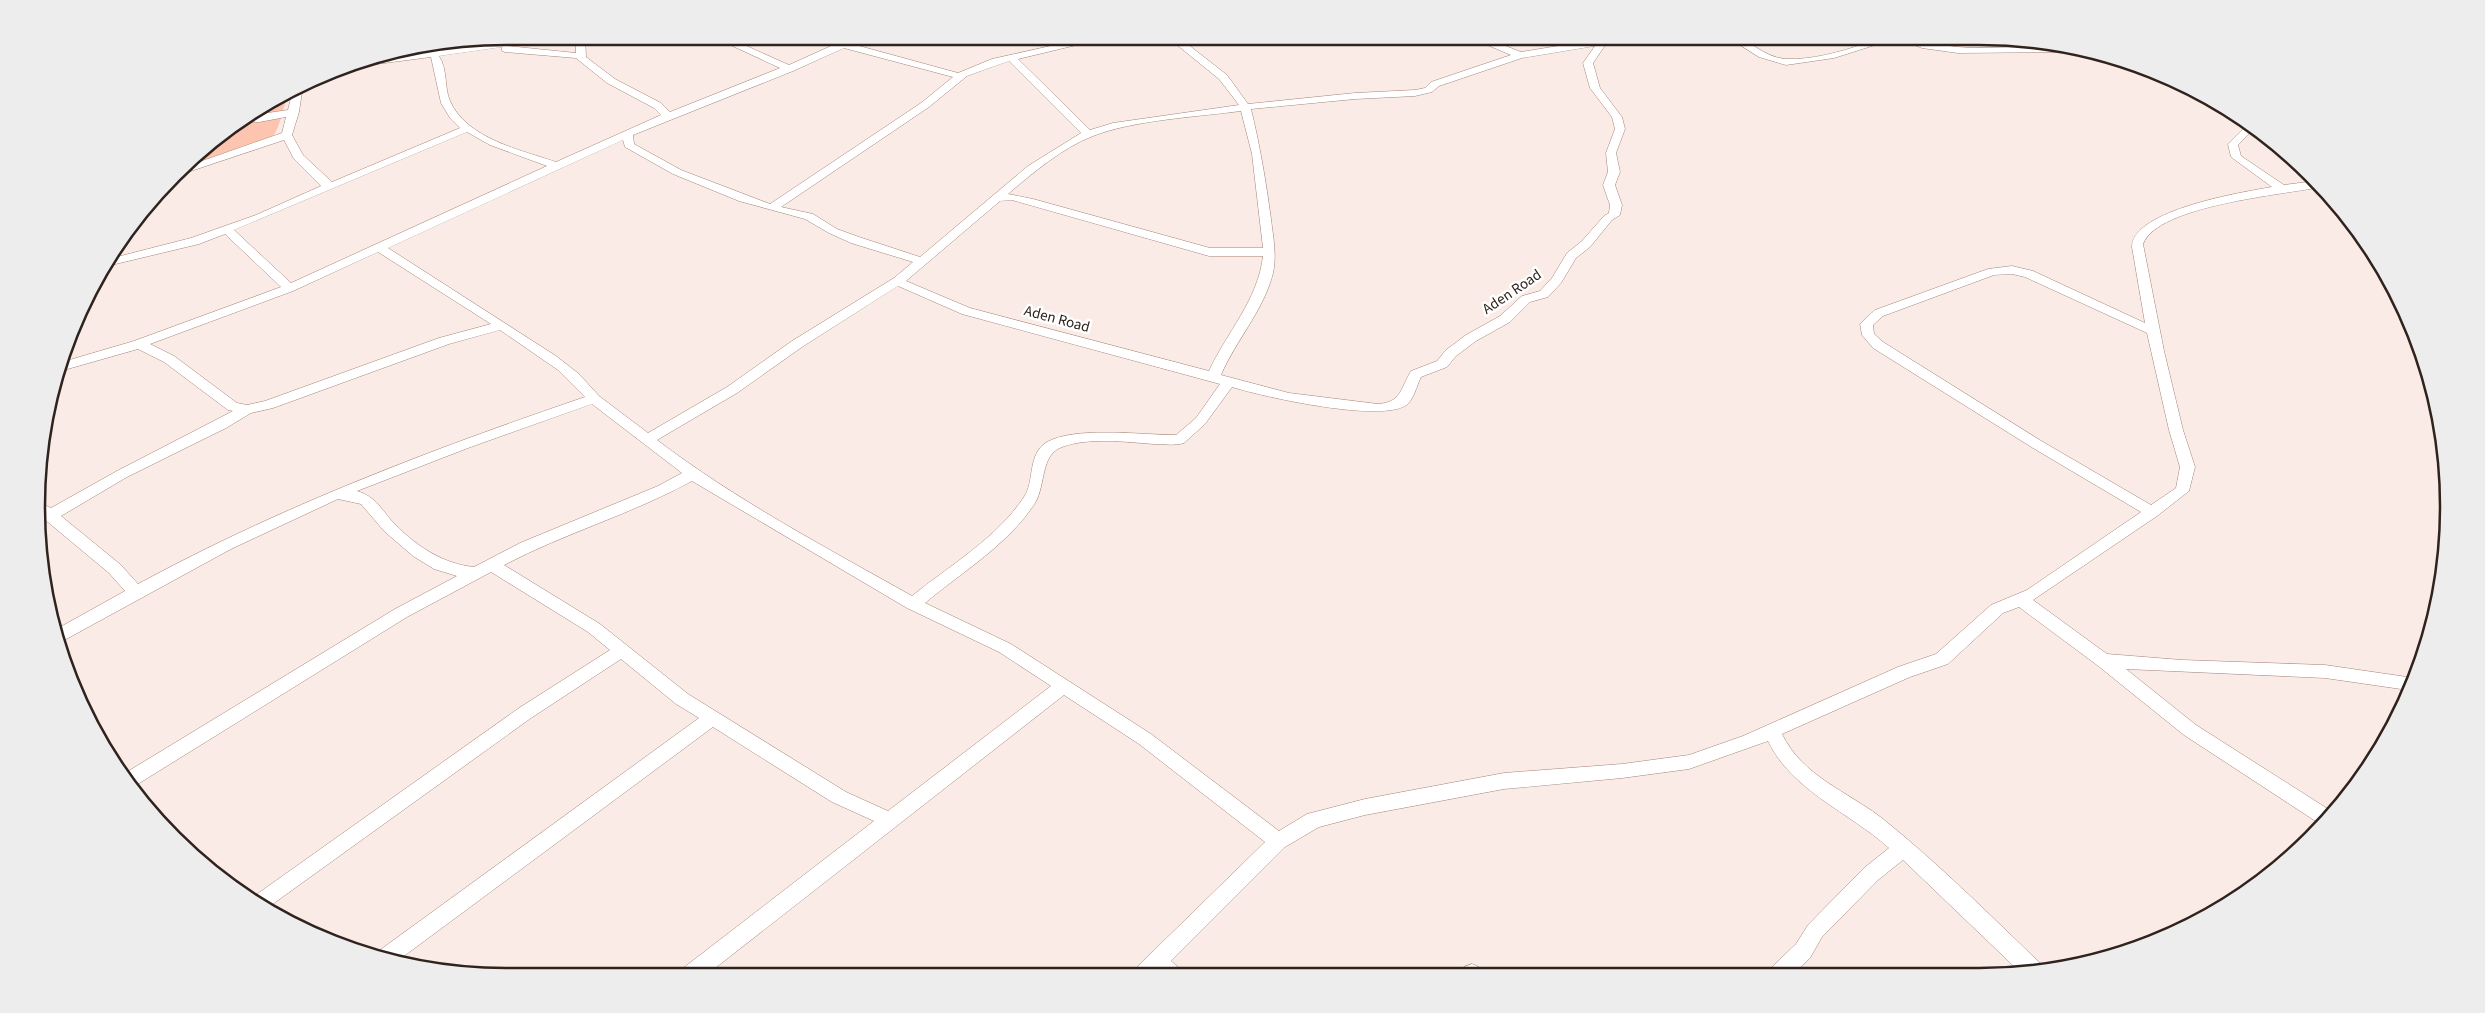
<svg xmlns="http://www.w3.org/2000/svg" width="2485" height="1013" font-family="'Source Sans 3',sans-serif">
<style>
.green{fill:#fdc5af}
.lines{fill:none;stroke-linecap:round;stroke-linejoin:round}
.street-casing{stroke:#a58477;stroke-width:1}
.street{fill:#fff;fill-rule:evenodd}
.labels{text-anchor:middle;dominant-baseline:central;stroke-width:5;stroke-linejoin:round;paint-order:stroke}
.street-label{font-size:15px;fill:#30231e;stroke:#fff}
.rim{fill:none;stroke:#30231e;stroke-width:2.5}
</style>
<rect width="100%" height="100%" fill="#faebe6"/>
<!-- green -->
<path class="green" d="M293,90c-12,14 -9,28 -19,45l-36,17 -57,19c26,-31 75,-65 112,-81z"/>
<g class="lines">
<!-- street casing -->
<g class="street-casing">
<path id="street" d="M537,36h27l-57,10 69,7 -1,-17h10l1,21 29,22 46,24 9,9 110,-44 -69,-32h13l65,29 64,-29h13l-14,8 106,29 34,-14 103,-23h19l-96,23 72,71 23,-7 126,-18 -20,-26 -53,-43h11l50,39 21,29 107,-11 60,-3 10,-2 6,-6 80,-27 -45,-19h14l41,16 99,-16h24l-38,8 -13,19 7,25 22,29 3,12 -9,24 4,19 -5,13 7,20 -2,10 -8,5 -22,27 -14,11 -15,25 -13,14 -18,5 -20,20 -34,19 -20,15 -9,11 -26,10c-4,8 -8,25 -16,29 -28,16 -141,-9 -173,-19l-27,37 -21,19c-10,3 -20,1 -30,1 -29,-2 -65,-7 -92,3 -22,8 -16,38 -27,56 -26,41 -73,69 -110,100l86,41 140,90 128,97 28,-17 58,-15 139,-26 118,-9 67,-9 54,-19 155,-69 38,-13 55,-49 36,-15 114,-78 -108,-64 -160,-100 -11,-13 -2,-11 15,-14 113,-41 24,-3 21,5 112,52 -13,-76c0,-37 111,-55 140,-60l-41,-30 -3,-13 20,-20 6,4 -16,17 3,11 43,29 31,-4 5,6c-37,8 -162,18 -177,57l21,107 19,79 12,37 -6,24 -32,25 -124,84 74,54 75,6 143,5 89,13 -6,12 -83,-12 -199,-9 70,56 135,86 -11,13 -136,-89 -87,-70 -78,-58 -16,6 -55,51 -38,13 -128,57c21,43 65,57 101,85 56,45 108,97 160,147l2,5 -24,2 -118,-113 -25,20 -56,57 -12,21 -16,15h-24l3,-7 23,-22 12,-19 56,-57 25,-20c-40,-36 -97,-57 -121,-107l-79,28 -67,9 -118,11 -139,26 -46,12 -34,20 -114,114 8,7 3,7h-49l3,-7 129,-126 -126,-98 -75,-49 -359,281h-26l3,-7 192,-148 -42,-19 -119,-75 -313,232 -22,-4 2,-5 319,-232 -23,-14 -55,-45 -90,59 -261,188 -17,-9 266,-189 91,-58 -22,-18 -97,-60 -84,45 -274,170 -11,-12 273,-166 62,-33 -23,-7 -21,-13 -29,-25 -23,-27 -23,-5 -107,50 -172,94 -4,-13 70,-39 -16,-18 -66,-55 -1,-14 9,4 66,-37 116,-60 -5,-1 -64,-48 -26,-13 -81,23 2,-9 75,-22 147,-54 -56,-53 -26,10 -96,23 6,-8 82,-21 65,-23 65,-29 -27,-27 -10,-19 -105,35 6,-8 97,-34 4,-16 -27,5 -19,-1 8,-5 40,-6 5,-21 10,-4 -4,27 -7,23 11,20 29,27 128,-54 -10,-10 -9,-15 -10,-46 -93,12 14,-6zM1595,46l-12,17 7,25 22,29 3,12 -9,24 2,19 -5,13 7,20 -1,8 -5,3 -22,25 -15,12 -15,25 -12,13 -18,5 -22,20 -34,19 -20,15 -9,11 -26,10c-11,18 -9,31 -33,33l-89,-11 -68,-18c15,-35 43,-65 52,-102 4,-18 0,-37 -2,-54 -5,-37 -11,-73 -20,-110l104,-10 60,-3 17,-4 7,-6 83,-28zM502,47v4l3,1 71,6 31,25 47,25 7,7 -105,47c-35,-12 -89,-23 -106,-61 -6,-14 -2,-31 -11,-45zM844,48l109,29 -32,26 -151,101 -89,-34 -47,-26 -1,-9 160,-64zM1009,61l72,72 -53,33 -108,91 -61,-20 -22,-8 -24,-15 -32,-7 148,-100 38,-31zM1241,111l11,43 11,94h-53l-177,-49 -25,-5c26,-22 54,-46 85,-58 41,-16 103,-19 148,-25zM467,132l23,13 57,21 -256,117 -57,-53zM623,140l2,7 48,27 66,27 66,18 24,14 22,10 62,19 -19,16 -102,63 -65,46 -79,46 -49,-37 -20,-22 -23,-18 -168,-108zM1012,200l197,56h54c-5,44 -36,76 -54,115l-239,-63 -64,-27 94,-80zM378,252l113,72 -52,14 -174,63 -18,4 -10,-2 -63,-47 -24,-12 143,-53zM2012,274l13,3 122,56 22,97 11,37 -4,21 -25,17 -108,-63 -160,-100 -9,-8 -1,-9 10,-9 111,-41zM898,286l64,28 258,70 -24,34 -20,17c-34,0 -100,-9 -129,7 -20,12 -12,39 -23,55 -27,41 -75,69 -112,99 -87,-49 -176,-96 -255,-156l80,-47 65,-46zM500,330l58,40 27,27c-155,53 -303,109 -447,187l-17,-19 -60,-49 66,-39 99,-49 25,-15 22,-5 176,-64zM592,404l90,69 -24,13 -138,57 -46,24c-32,-3 -61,-23 -83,-47 -11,-13 -17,-24 -34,-29l111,-43zM692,481l215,127 92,44 52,34 -163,125 -42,-19 -158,-98 -88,-70 -96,-59c61,-32 128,-51 188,-84z
M1726,36c22,0 37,22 60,23 26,1 54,-7 78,-15 7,-3 15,-7 22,-8 22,-3 48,9 71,11 35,3 69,-3 103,3l-4,2 -98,1 -36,-5 -25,-10 -63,20 -48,7 -27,-8z
M1472,964l7,3 3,7h-21l3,-7z"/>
</g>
<!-- street -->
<use href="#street" class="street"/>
</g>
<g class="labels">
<!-- street labels -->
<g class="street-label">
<text transform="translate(1512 292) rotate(-34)">Aden Road</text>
<text transform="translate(1057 319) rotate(15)">Aden Road</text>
</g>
</g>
<!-- crop -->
<path d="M0 0H2485V1013H0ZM506 45H1979A461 461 0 0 1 2440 506V507A461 461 0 0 1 1979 968H506A461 461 0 0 1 45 507V506A461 461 0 0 1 506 45Z" fill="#eeeded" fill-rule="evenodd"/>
<path class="rim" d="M506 45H1979A461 461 0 0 1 2440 506V507A461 461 0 0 1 1979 968H506A461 461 0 0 1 45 507V506A461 461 0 0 1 506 45Z"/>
</svg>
